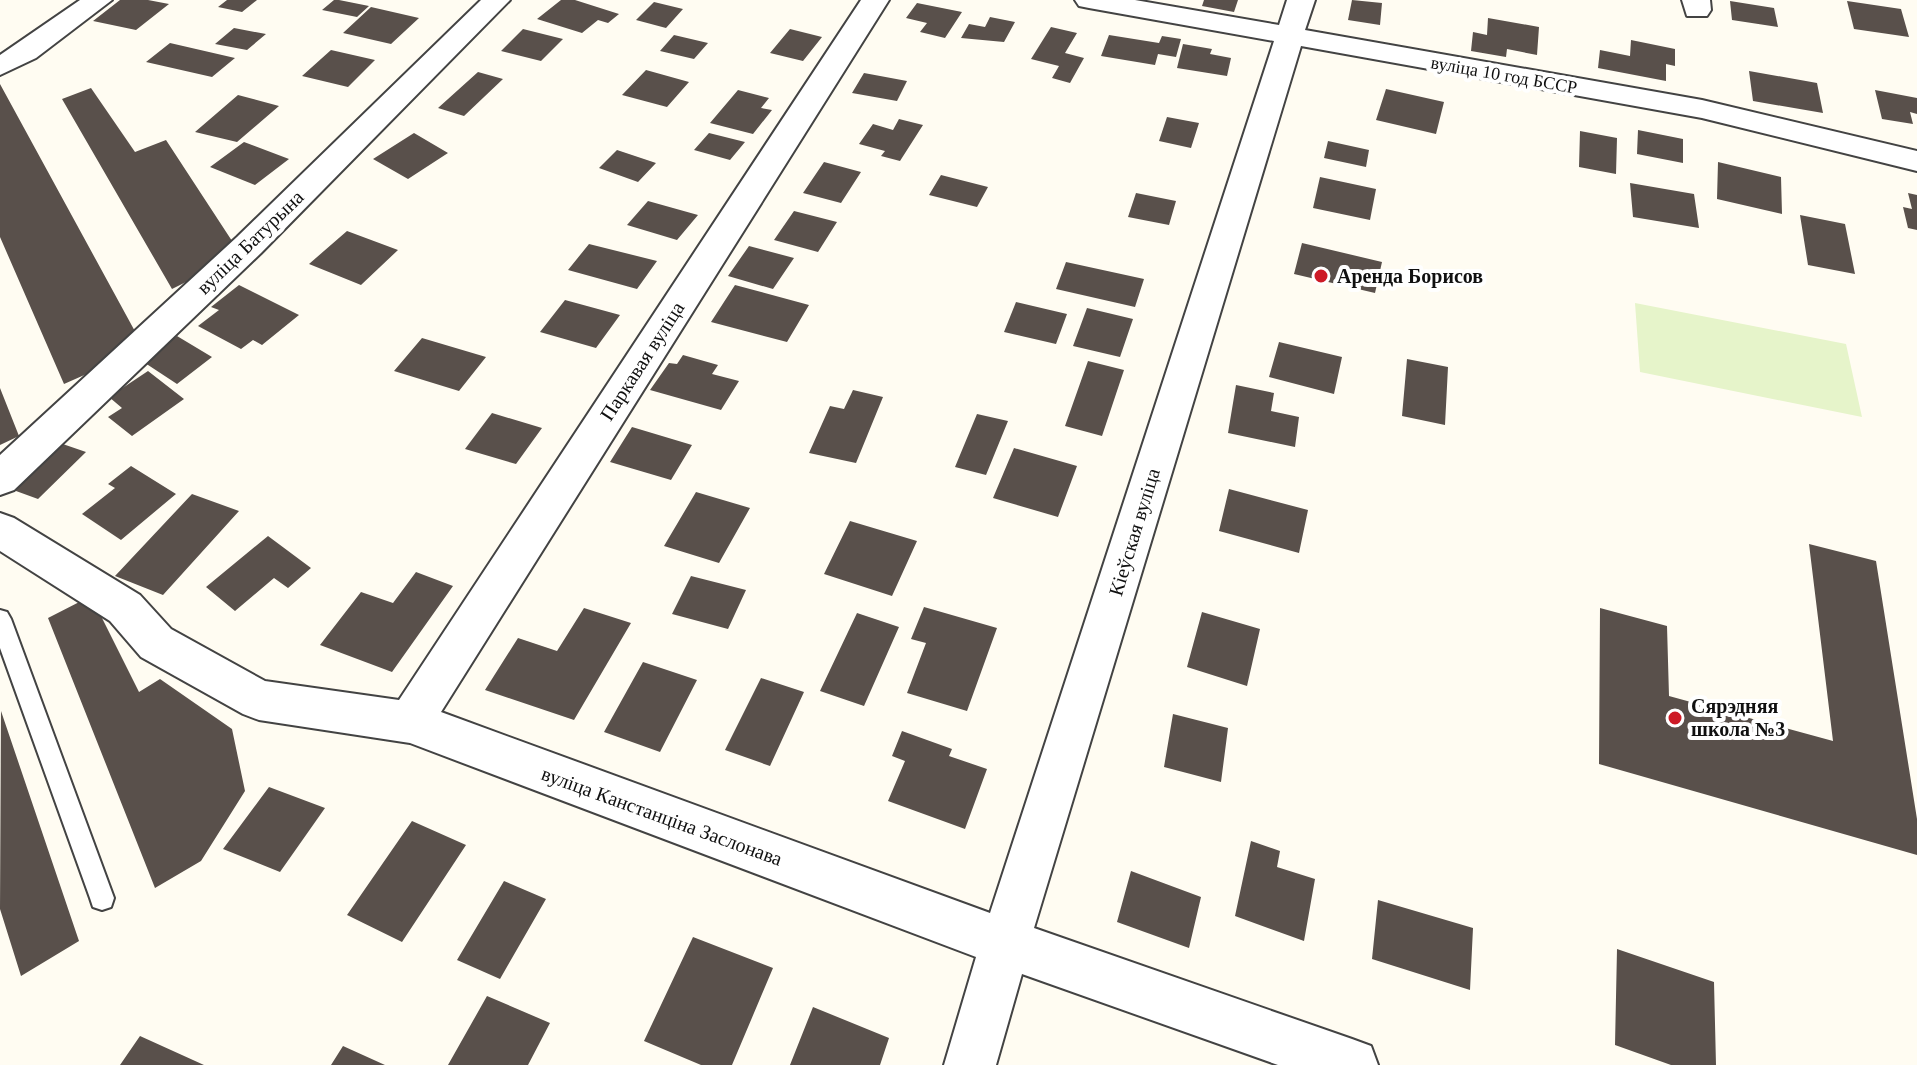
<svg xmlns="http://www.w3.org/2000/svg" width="1917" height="1065" font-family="'Times New Roman',serif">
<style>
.pitch{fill:#e6f4ca}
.building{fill:#59504b}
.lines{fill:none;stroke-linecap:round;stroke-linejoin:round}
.lane-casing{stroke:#434343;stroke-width:4}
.street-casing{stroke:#434343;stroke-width:4}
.lane{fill:#fff;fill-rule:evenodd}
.street{fill:#fff;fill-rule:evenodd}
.poi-dot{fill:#cd1a26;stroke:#fff;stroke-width:3}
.labels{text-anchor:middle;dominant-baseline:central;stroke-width:8;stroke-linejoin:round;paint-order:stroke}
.far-street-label{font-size:18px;fill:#101010;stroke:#fff}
.street-label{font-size:20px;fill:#101010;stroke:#fff}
.poi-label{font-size:20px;font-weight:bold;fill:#101010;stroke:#fff;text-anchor:start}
</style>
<rect width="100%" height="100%" fill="#fffcf2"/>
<!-- pitch -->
<path class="pitch" d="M1635,303l211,41 16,73 -222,-45z"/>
<!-- building -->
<path class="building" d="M120,0h28l21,4 -33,26 -43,-9z
M227,0h30l-15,12 -24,-5z
M334,0h5l30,6 -12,11 -35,-7z
M561,0h14l44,14 -11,9 -10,-3 -16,13 -45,-14z
M1204,0h34l-4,12 -32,-6z
M1352,0l30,3 -2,22 -32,-5z
M1730,1l44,7 4,19 -46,-7z
M1847,1l54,8 8,28 -55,-8z
M654,2l29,7 -17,19 -30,-8z
M917,3l45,9 -17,26 -25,-6 7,-9 -21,-5z
M371,7l48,11 -28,26 -48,-11z
M990,17l25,5 -11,20 -43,-4 8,-14 16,3z
M1488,18l51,9 -2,28 -30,-6 -1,8 -35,-6 2,-19 14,3z
M1051,27l26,6 -12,20 19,5 -14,25 -18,-5 7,-12 -28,-7z
M234,28l32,6 -19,16 -32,-6z
M523,29l40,10 -22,22 -40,-10z
M790,29l32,8 -19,24 -33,-8z
M674,35l34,8 -14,16 -34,-8z
M1109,35l50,8 3,-7 19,3 -5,18 -18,-3 -3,11 -54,-9z
M1631,40l44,9v17l-9,-2v17l-68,-13 2,-18 30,6z
M170,43l65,15 -23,19 -66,-15z
M1183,44l29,5 -2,5 21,4 -4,18 -50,-8z
M331,50l44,10 -27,27 -46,-11z
M646,70l43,12 -22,25 -45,-12z
M1749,71l68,12 6,30 -70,-12z
M478,72l25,7 -39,37 -26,-8z
M864,73l43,8 -10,20 -45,-8z
M0,84l137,251 -30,30 -43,19 -64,-147z
M91,88l44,64 31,-12 68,104 -26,27 -36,18 -110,-190z
M1386,89l58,13 -8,32 -60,-14z
M738,90l31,8 -8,10 11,2 -19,24 -43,-11z
M1875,90l42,8v16l-7,-2 3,12 -31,-5z
M238,95l41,11 -42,36 -42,-10z
M1167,117l32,6 -8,25 -32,-7z
M899,119l24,6 -23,36 -19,-5 4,-5 -26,-7 14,-20 20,6z
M1638,130l45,9v24l-46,-9z
M1580,131l37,7 -1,36 -37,-7z
M414,133l34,20 -40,26 -35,-20z
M709,133l36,9 -15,18 -36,-10z
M1328,141l41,9 -3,17 -42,-9z
M244,142l45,17 -34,26 -45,-18z
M617,150l39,13 -18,19 -39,-14z
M824,162l37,10 -20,31 -38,-10z
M1718,162l63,15 1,37 -65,-15z
M941,175l47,12 -11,20 -48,-12z
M1320,177l56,12 -6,31 -57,-12z
M1630,183l64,11 5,34 -66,-11z
M1136,193l40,8 -7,24 -41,-8z
M1908,193l9,2v35l-9,-2 -5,-21 9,2z
M648,201l50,14 -21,25 -50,-15z
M794,211l43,11 -19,30 -44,-12z
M1800,215l45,9 10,50 -47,-9z
M347,231l51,19 -37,35 -52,-21z
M1302,243l80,19 -7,31 -81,-19z
M589,244l68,17 -20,28 -69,-19z
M749,246l45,12 -21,31 -45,-13z
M1066,262l78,17 -9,28 -79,-18z
M239,285l60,30 -37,30 -9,-5 -12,9 -43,-23 21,-16 -8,-3z
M735,285l74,20 -22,37 -76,-20z
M565,300l55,15 -24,33 -56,-16z
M1016,302l51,12 -11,30 -52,-12z
M1087,308l46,11 -13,38 -47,-11z
M177,336l35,21 -35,27 -35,-23z
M422,338l64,19 -27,34 -65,-20z
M1279,342l63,15 -8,37 -65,-17z
M683,355l35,10 -6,9 27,7 -18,29 -71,-20 19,-27 8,1z
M1407,359l41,8 -3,58 -43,-9z
M1088,361l36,9 -22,66 -37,-10z
M148,371l36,28 -52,37 -24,-19 14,-9 -13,-11z
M1236,385l38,8 -3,18 28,6 -4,30 -67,-14z
M0,388l19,48 -19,9z
M853,390l30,7 -27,66 -47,-10 21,-47 14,3z
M492,413l50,15 -26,36 -51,-15z
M977,414l31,7 -22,54 -31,-8z
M632,427l60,18 -21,35 -61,-18z
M54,441l32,11 -48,47 -33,-12z
M1014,448l63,18 -19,51 -65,-19z
M131,466l45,28 -55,46 -39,-26 33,-26 -7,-4z
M1229,489l79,21 -9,43 -80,-22z
M696,492l54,16 -31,55 -55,-17z
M192,494l47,17 -76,84 -48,-19z
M850,521l67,20 -25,55 -68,-22z
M268,536l43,32 -23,20 -14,-10 -39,33 -29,-24z
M1809,544l67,17 41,258v36l-318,-91 1,-156 67,18 2,70 164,45z
M416,572l37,14 -61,86 -72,-27 41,-53 32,11z
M691,576l55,14 -18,39 -56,-15z
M91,596l48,96 21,-13 72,50 13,62 -44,70 -46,27 -107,-270z
M924,607l73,21 -30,83 -60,-18 19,-50 -15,-4z
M584,608l47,15 -57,97 -89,-30 33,-52 39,13z
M1202,612l58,17 -13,57 -60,-19z
M857,613l42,14 -35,79 -44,-15z
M643,662l54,18 -37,72 -56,-20z
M761,678l43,14 -34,74 -45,-16z
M1,711l78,230 -58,35 -21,-67z
M1173,714l55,14 -7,54 -57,-15z
M902,731l50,18 -3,7 38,13 -22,60 -77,-28 17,-40 -13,-5z
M269,787l56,21 -45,64 -57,-23z
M412,821l54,24 -64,97 -55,-27z
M1251,841l29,10 -3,16 38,12 -11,62 -69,-25z
M1131,871l70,26 -12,51 -72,-26z
M504,881l42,18 -46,80 -43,-19z
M1378,900l95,28 -3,62 -98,-31z
M693,937l80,31 -41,97h-31l-57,-24z
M1617,949l97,33 2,83h-45l-56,-20z
M487,996l63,27 -22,42h-80z
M813,1007l76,31 -9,27h-90z
M140,1036l64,29h-84z
M343,1046l42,19h-54z"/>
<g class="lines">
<!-- lane casing -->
<g class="lane-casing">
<path id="lane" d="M0,610l7,2 4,7 103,279 -3,9 -9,3 -9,-3 -3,-9 -90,-250z"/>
</g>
<!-- street casing -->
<g class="street-casing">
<path id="street" d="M80,0h32l-76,58 -36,17v-20z
M481,0h29l-249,253 -247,237 -14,5v-40l237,-218z
M861,0h28l-448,712 549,201 284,-872 -185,-33 -10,-2 -4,-6h60l144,25 8,-25h28l-10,30 397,70 215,51v20l-215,-53 -401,-72 -267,882 318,111 19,7 7,19h-100l-256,-91 -26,91h-52l32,-108 -566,-214 -151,-23 -16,-6 -102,-57 -31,-36 -110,-70v-38l14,5 126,77 31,34 94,52 134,19z
M1682,0h28l1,10 -4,6h-20z"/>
</g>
<!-- lane -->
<use href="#lane" class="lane"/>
<!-- street -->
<use href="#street" class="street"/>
</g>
<!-- markers -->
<g class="poi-dot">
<circle cx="1321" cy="276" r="8"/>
<circle cx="1675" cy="718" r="8"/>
</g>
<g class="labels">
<!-- far-street labels -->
<g class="far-street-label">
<text transform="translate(1504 75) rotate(10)">вуліца 10 год БССР</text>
</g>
<!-- street labels -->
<g class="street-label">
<text transform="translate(250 242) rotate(-44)">вуліца Батурына</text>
<text transform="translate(642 361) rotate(-57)">Паркавая вуліца</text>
<text transform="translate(1134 532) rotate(-73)">Кіеўская вуліца</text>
<text transform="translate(662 816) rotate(20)">вуліца Канстанціна Заслонава</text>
</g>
<!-- poi labels -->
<g class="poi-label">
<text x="1337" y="276">Аренда Борисов</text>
<text x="1691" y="706">Сярэдняя<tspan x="1691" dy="23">школа №3</tspan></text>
</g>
</g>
</svg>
